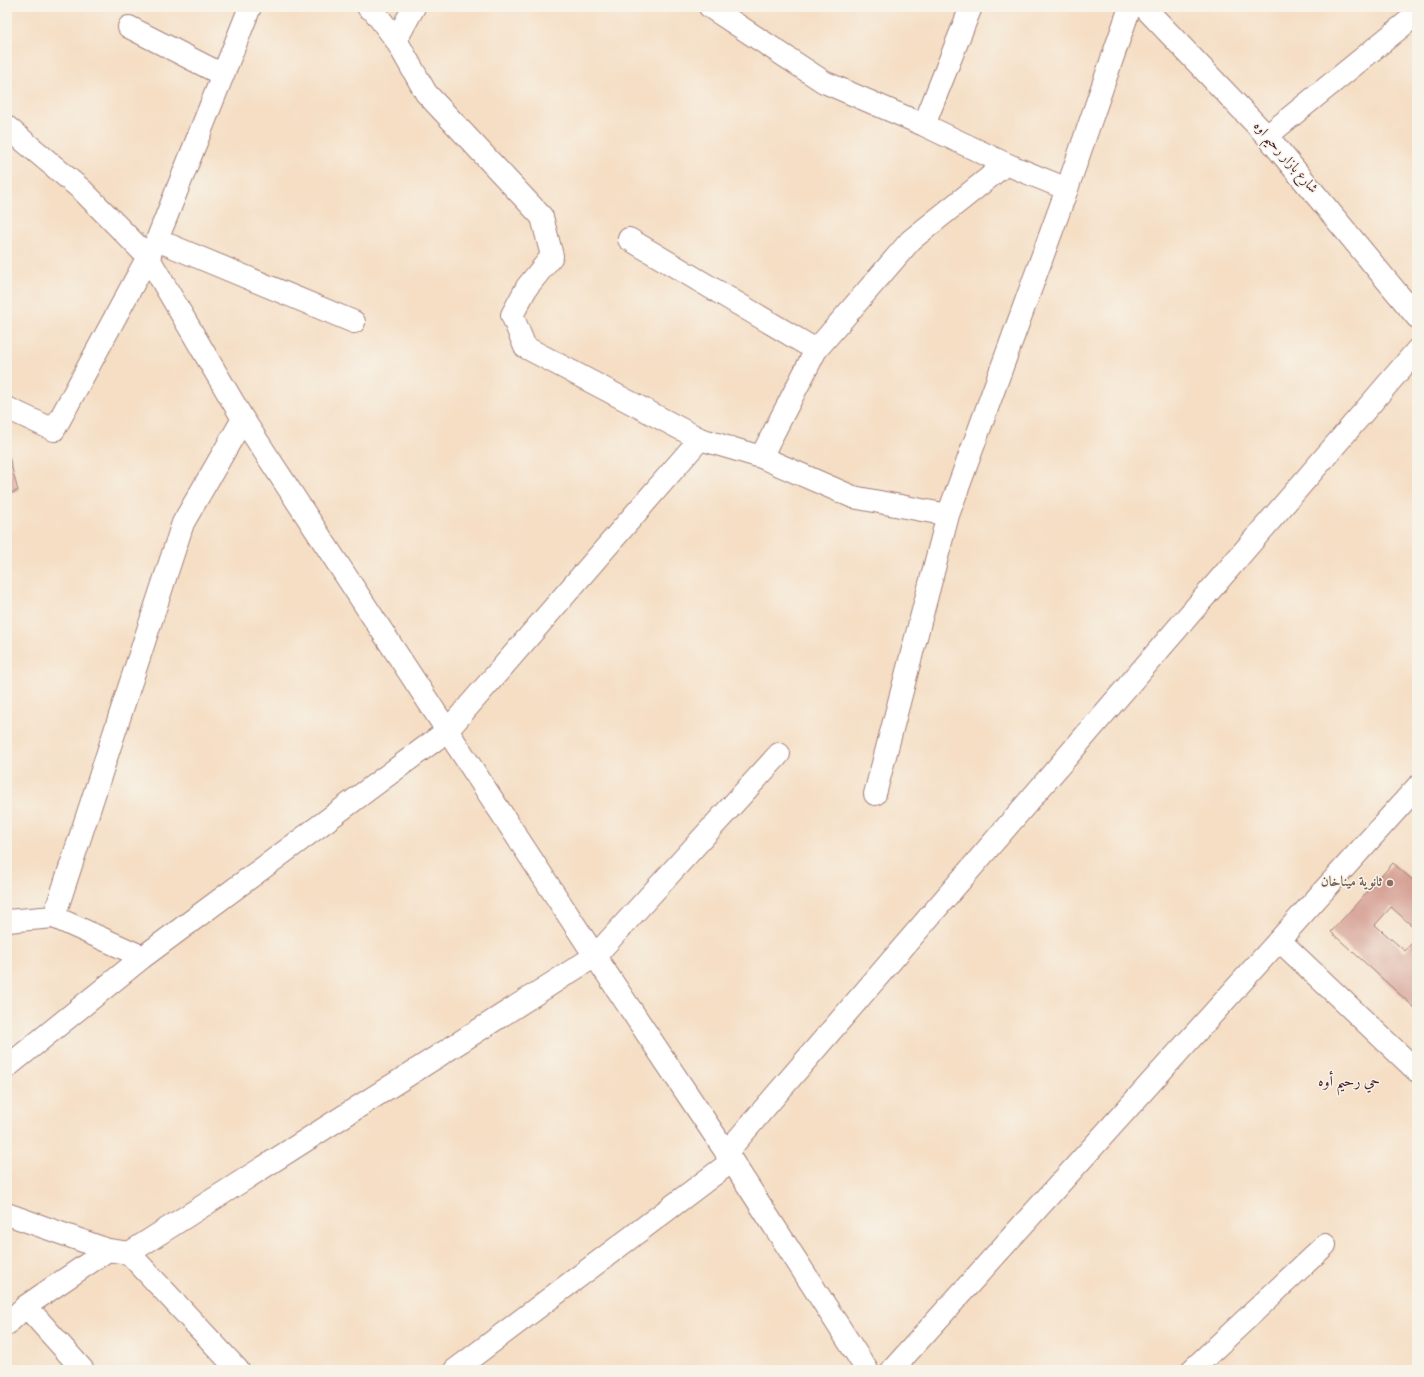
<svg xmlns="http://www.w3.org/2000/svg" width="1424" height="1377" font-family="'Sorts Mill Goudy',Amiri,serif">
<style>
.building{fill:#d7a195}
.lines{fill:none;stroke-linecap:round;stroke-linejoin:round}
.minor-casing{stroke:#a07e78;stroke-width:24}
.minor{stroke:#fff;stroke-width:22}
.education-dot{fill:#8d6e63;stroke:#f7f3e8;stroke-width:1.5}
.labels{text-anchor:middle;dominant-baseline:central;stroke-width:3;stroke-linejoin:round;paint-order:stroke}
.street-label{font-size:14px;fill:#4a1f2b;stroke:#f7f3e8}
.education-label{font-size:14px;font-weight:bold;fill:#785e54;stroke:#f7f3e8;text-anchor:end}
.neighbourhood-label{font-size:15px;fill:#4a1f2b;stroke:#f7f3e8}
</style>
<rect width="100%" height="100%" fill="#f7f3e8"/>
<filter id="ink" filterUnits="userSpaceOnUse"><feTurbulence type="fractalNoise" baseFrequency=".025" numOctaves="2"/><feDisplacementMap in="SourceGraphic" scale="8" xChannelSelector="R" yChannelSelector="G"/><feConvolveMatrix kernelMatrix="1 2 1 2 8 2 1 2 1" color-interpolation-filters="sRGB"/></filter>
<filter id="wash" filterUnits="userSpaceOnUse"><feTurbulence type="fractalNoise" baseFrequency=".012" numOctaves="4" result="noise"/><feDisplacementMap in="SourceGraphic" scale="16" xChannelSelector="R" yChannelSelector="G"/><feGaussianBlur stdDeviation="0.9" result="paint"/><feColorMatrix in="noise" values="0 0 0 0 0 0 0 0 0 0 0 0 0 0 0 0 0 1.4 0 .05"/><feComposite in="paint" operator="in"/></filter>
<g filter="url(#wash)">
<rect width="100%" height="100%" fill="#f5dec4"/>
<g id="blocks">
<!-- building -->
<path class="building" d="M7,449l11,42 -11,3z
M1393,863l24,21v46l-26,-23 -16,18 30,26 12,-14v73l-86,-78z"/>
</g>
</g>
<g filter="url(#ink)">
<use href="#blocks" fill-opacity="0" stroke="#a07e78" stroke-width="1"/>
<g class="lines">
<!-- minor casing -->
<g class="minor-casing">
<path id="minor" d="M368,7l6,4 22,29
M414,7l-18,33 30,53 116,124 10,39 -25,31 -15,28 13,32 175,92 61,18 92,40 95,18
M710,7l114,75 100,43
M971,7l-47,118 82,39 61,25
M1144,7l123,129 150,181
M129,27l94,48
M7,127l75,63 66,67 95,162 352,537 137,205 135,209
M1267,136l150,-122
M629,239l187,111
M157,240l197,82
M7,408l47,22 103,-190 93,-233
M761,457l55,-107 95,-110 95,-76
M875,794l73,-279 119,-326 63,-182
M54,917l129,-394 60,-104
M7,921l47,-4 89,40
M1279,940l138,131
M7,1067l136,-110 304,-226 253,-292
M726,1153l691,-803
M7,1214l101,36 21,3 109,117
M129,1253l466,-297 184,-202
M26,1306l57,64
M7,1324l19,-18 82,-56
M455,1370l277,-209
M892,1370l525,-583
M1192,1370l133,-125"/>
</g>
<!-- minor -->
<use href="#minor" class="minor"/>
</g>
</g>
<!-- markers -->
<circle class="education-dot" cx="1390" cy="883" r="4"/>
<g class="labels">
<!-- street labels -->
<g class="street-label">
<text transform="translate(1285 158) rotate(49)">شارع بازار رحيم اوه</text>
</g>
<!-- education labels -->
<g class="education-label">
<text x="1382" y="883">ثانوية ميناخان</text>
</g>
<!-- neighbourhood labels -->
<g class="neighbourhood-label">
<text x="1349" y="1082">حي رحيم أوه</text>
</g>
</g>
<!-- margin -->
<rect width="1424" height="1377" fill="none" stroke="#f7f3e8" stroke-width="24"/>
</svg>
